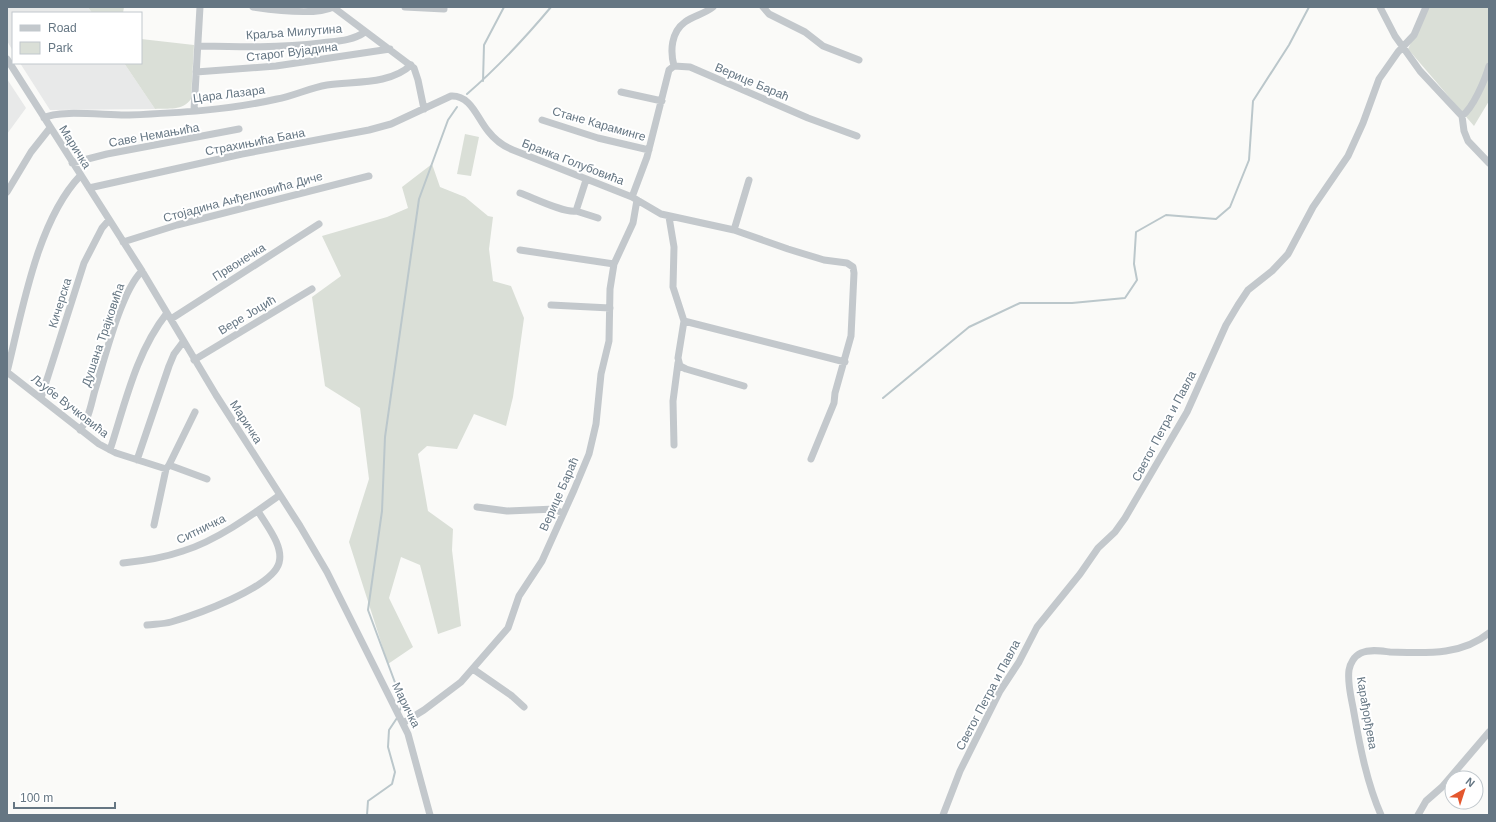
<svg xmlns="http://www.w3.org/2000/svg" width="1496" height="822" font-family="Helvetica,sans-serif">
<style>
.built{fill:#e8e9e9}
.green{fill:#dadfd7}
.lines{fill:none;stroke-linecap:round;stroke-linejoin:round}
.stream{stroke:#bbc7cb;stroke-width:2}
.minor{stroke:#c3c8cc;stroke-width:7}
.labels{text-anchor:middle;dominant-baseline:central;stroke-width:4;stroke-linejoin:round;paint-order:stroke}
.street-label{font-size:12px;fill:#657683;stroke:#fff}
</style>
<rect width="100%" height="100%" fill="#fafaf8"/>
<!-- built -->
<path class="built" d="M7,7h81l4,6h-79v38l-6,-10z
M20,63h104l31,46 -105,1z
M7,79l19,29 -19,26z"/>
<!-- green -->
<path class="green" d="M88,7h36l-1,6h-31z
M1428,7h61v94l-15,25 -66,-77z
M141,39l53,6 -3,54c-8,12 -23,9 -36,10l-31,-46h17z
M465,134l14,3 -8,39 -14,-2z
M432,164l8,23 25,10 23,19 5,1 -4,32 4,32 18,5 13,32 -11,79 -7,29 -32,-12 -17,35 -30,-3 -9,8 10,57 25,18 -1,21 9,76 -23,8 -18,-69 -19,-8 -12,41 24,49 -25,17 -39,-122 20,-63 -9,-71 -35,-22 -13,-89 29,-21 -19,-40 65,-19 21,-9 -6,-21z"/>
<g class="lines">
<!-- stream -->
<path class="stream" d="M483,81l1,-36 20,-38
M467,94c30,-26 58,-56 84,-87
M883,398l86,-71 51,-24h52l53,-5 12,-18 -3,-16 2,-32 30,-17 50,4 14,-12 19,-47 4,-59 36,-56 20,-38
M399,712l2,-5 -1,-11 -32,-86 14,-99 3,-74 34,-238 29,-79 9,-13
M367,815l1,-14 24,-17 3,-12 -7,-25 1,-17 8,-12"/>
<!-- minor -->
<path class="minor" d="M253,7c20,3 62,9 80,0
M333,7l81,61 4,12 6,29
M405,7l39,2
M763,7l6,7 36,18 18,14 36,14
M1380,7l15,29 25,35 42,45 2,15 4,10 21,22
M198,46c42,1 82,2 123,-3 16,-2 31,-2 44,-11
M7,59l135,212 74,124 84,131 27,46 81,162 22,81
M674,66c-4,-15 -3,-34 11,-44 8,-6 19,-8 28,-15
M196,72l80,-6 114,-17
M621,92l41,9
M194,110l6,-103
M1462,116c11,-8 23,-36 27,-50
M44,118c14,-9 66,-2 85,-3 48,-2 100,-5 148,-16 17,-3 32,-11 50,-14 26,-4 63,0 84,-20
M542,120l56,18 51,12
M72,163l35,-9 132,-25
M89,188l153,-34 127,-24 22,-6 60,-28c20,-1 26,22 37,35 7,9 15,15 25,19l119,47 29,17 73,16 54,19 36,11 23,3 6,4 1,6 -3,63 -16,57 -1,10 -23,56
M7,192l24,-40 19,-24
M520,193c14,5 44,20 56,18l10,-31
M632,197l15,-40 22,-87 5,-4 16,1 118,51 49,18
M576,211l22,7
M669,217l5,30 -1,40 11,34 161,41
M734,230l15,-50
M123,242l54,-17 192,-49
M520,250l94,14
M551,305l59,3
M171,319l148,-95
M684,321l-6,37 2,8 6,3 58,17
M194,360l118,-71
M7,372l92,72 17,9 50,16 3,-4 38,14
M7,372c15,-60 30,-151 73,-196
M41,398l43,-135 18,-35 7,-8
M80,430c9,-11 11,-26 15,-40 9,-29 26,-99 47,-119
M674,445l-1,-44 5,-38
M110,450c15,-46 26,-98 57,-137
M137,460l32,-94 5,-12 9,-12
M169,465l26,-53
M477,507l30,4 48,-2 7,4
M154,525l12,-56
M123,563c20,-2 40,-5 60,-12 33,-10 69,-36 97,-56
M147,625c8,-1 17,-1 24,-3 24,-7 101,-34 108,-59 5,-17 -13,-38 -21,-52
M473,669l39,27 12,11
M403,723l21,-13 37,-28 47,-54 11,-32 23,-35 32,-71 15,-36 7,-30 5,-50 8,-33 1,-52 4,-25 19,-41 4,-23
M943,815l17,-44 40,-80 19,-29 18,-35 43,-53 18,-26 17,-16 10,-14 62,-106 39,-87 12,-20 10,-15 24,-19 16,-17 25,-47 35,-51 15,-33 16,-44 19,-27 16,-17 12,-28
M1381,815c-14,-32 -21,-68 -27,-102 -2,-13 -7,-29 -5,-43 1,-6 5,-14 12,-17 9,-4 20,-2 29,-1 35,1 71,4 99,-19
M1418,815l8,-14 16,-14 47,-55"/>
</g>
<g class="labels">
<!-- street labels -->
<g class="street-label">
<text transform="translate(294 32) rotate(-4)">Краља Милутина</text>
<text transform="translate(292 52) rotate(-7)">Старог Вујадина</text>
<text transform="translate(752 82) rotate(23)">Верице Бараћ</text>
<text transform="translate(229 94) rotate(-7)">Цара Лазара</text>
<text transform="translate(599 124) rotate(16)">Стане Караминге</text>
<text transform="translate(154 135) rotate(-10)">Саве Немањића</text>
<text transform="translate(255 142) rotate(-11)">Страхињића Бана</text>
<text transform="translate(75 147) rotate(58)">Маричка</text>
<text transform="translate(573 162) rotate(21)">Бранка Голубовића</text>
<text transform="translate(243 197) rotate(-15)">Стојадина Анђелковића Диче</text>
<text transform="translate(239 262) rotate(-32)">Првонечка</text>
<text transform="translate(60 303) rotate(-73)">Кичерска</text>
<text transform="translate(247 315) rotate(-31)">Вере Јоцић</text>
<text transform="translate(103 335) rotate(-71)">Душана Трајковића</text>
<text transform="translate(70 406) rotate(38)">Љубе Вучковића</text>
<text transform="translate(246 422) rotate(57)">Маричка</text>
<text transform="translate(1164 426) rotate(-62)">Светог Петра и Павла</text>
<text transform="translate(559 494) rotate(-66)">Верице Бараћ</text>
<text transform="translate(201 529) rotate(-26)">Ситничка</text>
<text transform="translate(988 695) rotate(-62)">Светог Петра и Павла</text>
<text transform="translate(406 705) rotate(64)">Маричка</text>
<text transform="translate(1367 713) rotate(80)">Карађорђева</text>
</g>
</g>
<!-- border -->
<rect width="1496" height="822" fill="none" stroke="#657683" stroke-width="16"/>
<!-- legend -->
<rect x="12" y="12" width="130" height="52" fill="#ffffff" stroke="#c1c8cd"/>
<rect x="20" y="25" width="20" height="6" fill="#c3c8cc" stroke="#c1c8cd"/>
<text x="48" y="32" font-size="12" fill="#657683">Road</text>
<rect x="20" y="42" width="20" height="12" fill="#dadfd7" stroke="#c1c8cd"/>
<text x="48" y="52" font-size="12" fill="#657683">Park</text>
<!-- north arrow -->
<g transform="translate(1464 790) rotate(39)"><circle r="19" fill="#ffffff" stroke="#c1c8cd"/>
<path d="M0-3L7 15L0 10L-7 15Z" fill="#e4572e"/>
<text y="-6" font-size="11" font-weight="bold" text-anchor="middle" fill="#657683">N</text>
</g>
<!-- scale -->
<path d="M14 802v6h101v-6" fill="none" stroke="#657683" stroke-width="2"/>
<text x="20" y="802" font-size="12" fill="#657683" stroke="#ffffff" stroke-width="3" paint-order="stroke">100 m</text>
</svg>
